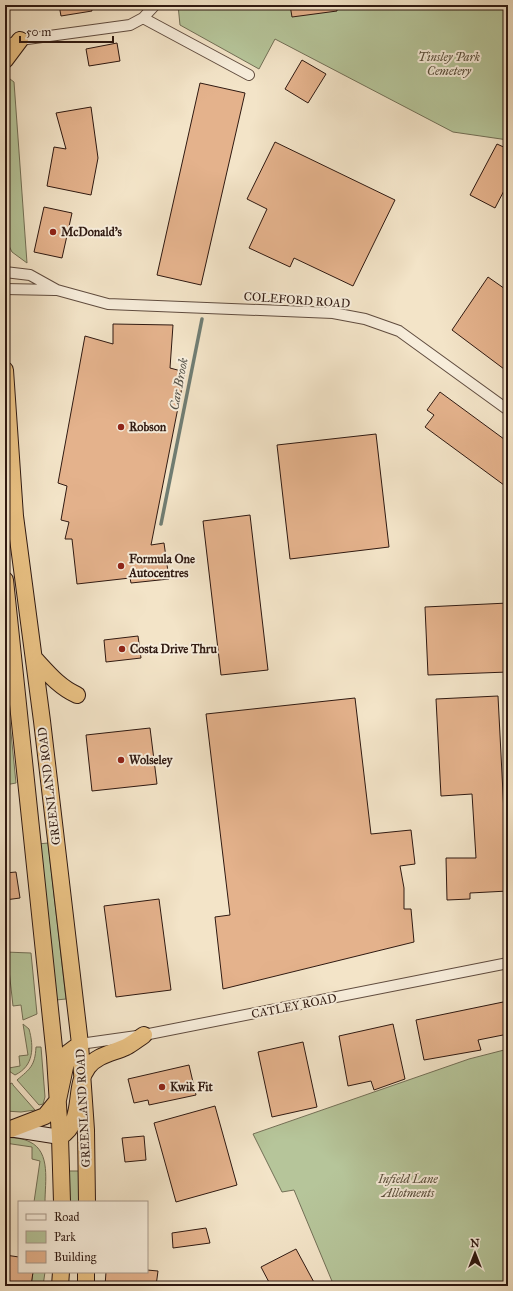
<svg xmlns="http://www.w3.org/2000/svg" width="513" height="1291" font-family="'IM FELL Great Primer',serif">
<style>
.green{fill:#b6c59a;stroke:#726f56}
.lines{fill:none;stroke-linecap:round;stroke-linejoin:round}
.stream{stroke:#707d73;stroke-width:3.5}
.building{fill:#e4b28c;stroke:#2f1911}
.minor-casing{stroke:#604c3f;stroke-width:12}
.secondary-casing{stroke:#2f1911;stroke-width:16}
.trunk-casing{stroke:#2f1911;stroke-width:18}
.minor{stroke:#f7eddb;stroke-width:10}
.secondary{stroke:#f7eddb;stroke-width:14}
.trunk{stroke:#eac284;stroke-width:16}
.poi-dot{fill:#8f2418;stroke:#f7eddb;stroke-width:1.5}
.labels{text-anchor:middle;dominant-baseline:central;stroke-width:4;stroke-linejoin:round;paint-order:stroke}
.park-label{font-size:12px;font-style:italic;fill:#584d3a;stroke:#f7eddb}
.poi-label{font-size:12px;font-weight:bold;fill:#2f1911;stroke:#f7eddb;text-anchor:start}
.street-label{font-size:12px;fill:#2f1911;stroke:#f7eddb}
.water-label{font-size:13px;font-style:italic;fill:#55534a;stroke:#f7eddb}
</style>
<rect width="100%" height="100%" fill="#f3e4c8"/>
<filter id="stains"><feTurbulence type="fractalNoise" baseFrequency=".005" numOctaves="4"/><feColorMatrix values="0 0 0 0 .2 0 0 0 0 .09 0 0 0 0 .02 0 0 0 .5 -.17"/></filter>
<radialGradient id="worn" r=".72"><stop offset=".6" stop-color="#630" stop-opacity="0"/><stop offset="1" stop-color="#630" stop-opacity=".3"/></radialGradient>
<!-- green -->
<path class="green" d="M178,5h330v135l-55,-8 -178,-93 -16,30 -79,-44z
M6,76l8,6 13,181 -15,-11 -3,-6 -4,-43z
M5,673l11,110 -11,2z
M48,843l18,156 -10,1 -18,-156z
M5,952l26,1 6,61 -14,6 -2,-15 -8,1 -4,-36h-4z
M23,1024l6,5c5,18 5,37 -14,46l-6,-4v-3l11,-2 -1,-10 9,-1z
M36,1047h5l4,50 -2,7 -4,1 -22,-25c13,-11 18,-14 19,-33z
M508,1049v237h-174l-40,-96 -12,2 -29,-58 216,-75z
M12,1083l1,2 22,25 -14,2 -16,-1v-25z
M5,1137c8,1 18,1 25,5 21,10 15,40 15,60h-11l6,-41 -8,-2v-12l-27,-4z
M68,1171h11l1,31h-12z
M33,1272h12l-2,14h-12z"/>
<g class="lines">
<!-- stream -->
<path class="stream" d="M161,524l41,-205"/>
</g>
<!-- building -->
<path class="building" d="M59,5h32l1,6 -31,5z
M290,5h47v6l-45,6z
M117,43l3,18 -31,5 -3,-17z
M302,60l24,14 -18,29 -23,-14z
M200,83l45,10 -44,192 -44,-10z
M91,107l7,51 -7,37 -44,-9 7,-39 12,2 -10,-36z
M275,142l120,58 -42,86 -59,-28 -4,9 -41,-19 18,-39 -20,-10z
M497,144l11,5v34l-13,25 -25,-13z
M44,207l28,6 -10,45 -28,-6z
M488,277l20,14v81l-56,-42z
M113,324l60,1 -3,43 15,4 -34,173 13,-2 5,36 -38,4 -1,-5 -53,6 -5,-45h-7l4,-17 -8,-2 6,-34 -9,-3 27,-147 28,8z
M440,392l68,50v46l-83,-61 9,-12 -7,-5z
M376,434l13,113 -99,12 -13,-114z
M250,515l18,155 -47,5 -18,-154z
M508,603v69l-80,3 -3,-68z
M138,636l3,22 -35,4 -2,-22z
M498,696l10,195 -38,2v6l-23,1 -1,-42h30l-4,-64 -31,2 -5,-97z
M355,698l16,136 40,-4 4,34 -15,2 4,22v21h7l3,33 -191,47 -8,-72 15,-2 -24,-201z
M150,728l7,56 -65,7 -6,-56z
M16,872l4,26 -15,2v-27z
M159,899l12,91 -55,7 -12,-91z
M508,1001v33l-30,6 3,10 -57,10 -8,-40z
M393,1024l12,55 -31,11 -3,-9 -23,5 -9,-50z
M303,1042l14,65 -45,10 -14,-65z
M189,1065l7,30 -47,10 -1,-5 -14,3 -6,-24z
M215,1106l22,79 -61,17 -22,-79z
M144,1136l2,24 -21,2 -3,-24z
M206,1228l4,15 -37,5 -1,-15z
M296,1249l20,37h-45l-10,-19z
M5,1255l14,2v15h14l-2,14h-26z
M147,1270l11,1 -2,15h-51l1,-14h41z"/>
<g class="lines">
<!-- minor casing -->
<g class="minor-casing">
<path id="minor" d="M143,18l106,57
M5,46l15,-6 110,-15 13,-7 12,-13
M5,272l25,3 27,15 51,14 225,9 32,6 34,12 109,79
M5,289l50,1
M80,1044l64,-9 364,-72"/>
</g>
<!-- secondary casing -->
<g class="secondary-casing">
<path id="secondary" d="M9,1129l51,8"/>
</g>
<!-- trunk casing -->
<g class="trunk-casing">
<path id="trunk" d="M5,60l15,-20
M5,370l10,146 27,205 38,323 6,86 1,72
M5,580l50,477 5,80 2,65
M34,658c14,15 25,29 43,37
M11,1129l34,-13 13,-16 10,-47 12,-9
M60,1137c26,-16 12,-49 28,-70 9,-12 25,-14 38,-20 6,-3 12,-8 18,-12
M60,1286l1,-14
M86,1286v-14"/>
</g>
<!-- minor -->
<use href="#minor" class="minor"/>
<!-- secondary -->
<use href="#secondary" class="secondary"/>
<!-- trunk -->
<use href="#trunk" class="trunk"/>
</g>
<!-- markers -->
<g class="poi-dot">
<circle cx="53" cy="232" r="4"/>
<circle cx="121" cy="427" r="4"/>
<circle cx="121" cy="566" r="4"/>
<circle cx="122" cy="649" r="4"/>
<circle cx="121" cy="760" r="4"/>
<circle cx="162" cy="1087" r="4"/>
</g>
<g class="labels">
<!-- park labels -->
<g class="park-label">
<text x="449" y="57">Tinsley Park<tspan x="449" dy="14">Cemetery</tspan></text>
<text x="408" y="1179">Infield Lane<tspan x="408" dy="14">Allotments</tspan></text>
</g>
<!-- poi labels -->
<g class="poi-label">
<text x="61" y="232">McDonald's</text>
<text x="129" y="427">Robson</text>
<text x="129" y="559">Formula One<tspan x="129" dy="14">Autocentres</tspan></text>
<text x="130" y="649">Costa Drive Thru</text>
<text x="129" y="760">Wolseley</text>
<text x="170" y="1087">Kwik Fit</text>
</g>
<!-- street labels -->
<g class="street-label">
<text transform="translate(297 300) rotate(4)">COLEFORD ROAD</text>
<text transform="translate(49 786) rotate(-97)">GREENLAND ROAD</text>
<text transform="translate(294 1006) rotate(-11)">CATLEY ROAD</text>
<text transform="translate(83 1108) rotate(-93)">GREENLAND ROAD</text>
</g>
<!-- water labels -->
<g class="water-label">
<text transform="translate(179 384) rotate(-79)">Car Brook</text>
</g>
</g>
<!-- margin -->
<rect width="513" height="1291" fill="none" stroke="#f3e4c8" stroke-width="20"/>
<rect x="6" y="6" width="501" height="1279" fill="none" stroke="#2f1911" stroke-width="2"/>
<rect x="10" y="10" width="493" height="1271" fill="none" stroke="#2f1911"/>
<!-- legend -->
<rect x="18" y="1201" width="130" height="72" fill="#f7eddb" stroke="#a7988a"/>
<rect x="26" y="1214" width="20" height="6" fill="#f7eddb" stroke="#a7988a"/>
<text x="54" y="1221" font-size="12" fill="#2f1911">Road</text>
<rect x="26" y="1231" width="20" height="12" fill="#b6c59a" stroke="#a7988a"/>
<text x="54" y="1241" font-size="12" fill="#2f1911">Park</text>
<rect x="26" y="1251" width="20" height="12" fill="#e4b28c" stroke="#a7988a"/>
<text x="54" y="1261" font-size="12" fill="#2f1911">Building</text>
<!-- north arrow -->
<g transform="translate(475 1253)" stroke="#f7eddb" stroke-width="3" paint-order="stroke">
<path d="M0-3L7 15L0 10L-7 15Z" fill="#2f1911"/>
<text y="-6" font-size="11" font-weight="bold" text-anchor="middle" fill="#2f1911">N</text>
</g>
<!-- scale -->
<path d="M20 36v6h93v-6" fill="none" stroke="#2f1911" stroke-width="2"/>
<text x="26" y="36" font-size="12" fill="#2f1911" stroke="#f7eddb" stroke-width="3" paint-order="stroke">50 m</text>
<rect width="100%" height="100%" filter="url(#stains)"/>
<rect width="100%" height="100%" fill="url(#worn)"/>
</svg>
